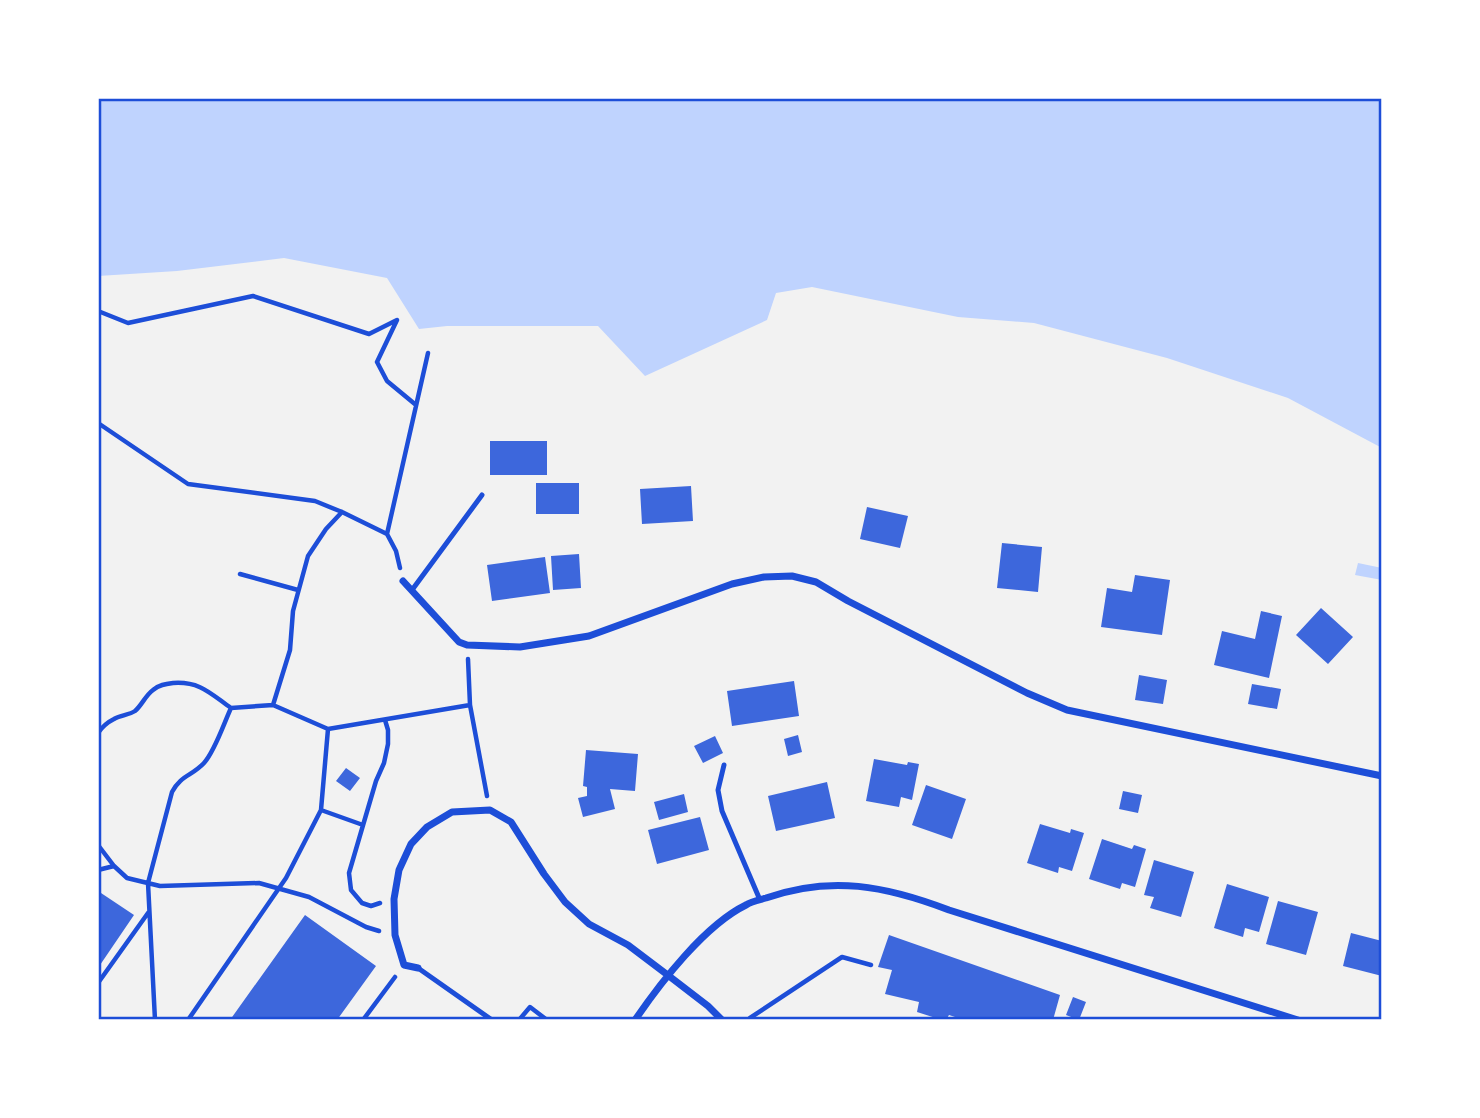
<svg xmlns="http://www.w3.org/2000/svg" width="1480" height="1118" font-family="'PT Sans',sans-serif">
<style>
.water{fill:#bfd3fe}
.building{fill:#3d67dc}
.lines{fill:none;stroke-linecap:round;stroke-linejoin:round}
.path{stroke:#1d4ed8;stroke-width:4.5}
.service{stroke:#1d4ed8;stroke-width:5}
.minor{stroke:#1d4ed8;stroke-width:7}
.neatline{fill:none;stroke:#1d4ed8;stroke-width:2.5}
</style>
<rect width="100%" height="100%" fill="#f2f2f2"/>
<!-- water -->
<path class="water" d="M98,98h1284v350l-94,-50 -121,-40 -133,-35 -76,-6 -146,-30 -36,6 -9,27 -122,56 -47,-50h-151l-28,3 -32,-51 -103,-20 -107,13 -79,5z
M1358,563l24,5v12l-27,-5z"/>
<!-- building -->
<path class="building" d="M490,441h57v34h-57z
M536,483h43v31h-43z
M691,486l2,35 -51,3 -2,-35z
M867,507l41,9 -8,32 -40,-9z
M1002,543l40,4 -4,45 -41,-4z
M579,554l2,34 -28,2 -2,-34z
M545,557l5,36 -58,8 -5,-36z
M1135,575l35,5 -8,55 -61,-8 6,-39 25,4z
M1321,608l32,29 -25,27 -32,-29z
M1261,611l21,5 -13,62 -55,-13 8,-34 33,8z
M1139,675l28,5 -4,24 -28,-4z
M794,681l5,35 -67,10 -5,-35z
M1252,684l29,5 -4,20 -29,-5z
M798,735l4,17 -14,4 -4,-17z
M715,736l8,17 -20,10 -9,-17z
M586,750l52,4 -3,37 -25,-2 5,20 -32,8 -5,-19 9,-2v-9l-4,-1z
M874,759l33,6 1,-3 11,2 -7,36 -11,-3 -2,10 -33,-6z
M346,768l14,10 -10,13 -14,-10z
M827,782l8,36 -59,13 -8,-35z
M926,785l40,14 -14,40 -40,-14z
M1123,791l19,4 -4,18 -19,-4z
M684,794l4,18 -29,8 -5,-18z
M700,817l9,33 -52,14 -9,-34z
M1040,824l30,9 1,-4 13,4 -12,38 -13,-4 -1,6 -31,-10z
M1102,839l30,10 2,-4 12,4 -11,38 -13,-4 -2,6 -31,-10z
M1154,860l40,12 -13,45 -31,-9 4,-11 -10,-2z
M1227,884l42,13 -10,35 -14,-4 -2,9 -29,-9z
M98,891l36,24 -36,53z
M1278,901l40,11 -12,43 -40,-11z
M305,915l71,51 -39,54h-107z
M1351,933l31,8v35l-39,-10z
M889,935l171,60 -7,25h-89l-15,-5 -3,5h-4l-25,-8 2,-10 -34,-8 7,-24 -14,-3z
M1073,997l13,5 -7,18 -13,-5z"/>
<g class="lines">
<!-- path -->
<path class="path" d="M98,311l30,12 125,-27 116,38 28,-14 -20,42 10,19 29,24
M98,423l90,61 127,17 27,11 45,22 9,17 4,17
M342,512l-16,17 -18,27 -15,55 -3,39 -17,55 55,24 142,-24
M387,534l41,-181
M240,574l58,16
M468,659l2,46 17,91
M98,733c4,-6 10,-11 16,-14 7,-4 15,-4 21,-8 7,-6 10,-15 18,-21 6,-5 12,-6 20,-7 27,-2 38,11 58,25
M321,810l42,15
M98,845l16,21 13,12 33,8 99,-3 50,14 57,30 13,4
M98,870l16,-4
M380,903l-9,3 -9,-3 -11,-13 -2,-17 27,-92 8,-18 4,-19v-14l-3,-10
M98,983l50,-70
M750,1018l92,-61 29,8
M155,1020l-7,-137 24,-91c9,-17 20,-16 32,-29 11,-12 20,-40 27,-55l42,-3
M188,1020l98,-142 35,-68 7,-81
M363,1020l32,-43
M519,1020l11,-13 17,13"/>
<!-- service -->
<path class="service" d="M412,590l70,-95
M724,765l-6,25 4,21 38,89
M418,968l74,52"/>
<!-- minor -->
<path class="minor" d="M403,581l56,61 8,3 53,2 69,-11 143,-52 32,-7 28,-1 24,6 32,19 179,92 40,17 315,66
M418,968l-14,-3 -9,-30 -1,-36 5,-29 12,-26 16,-17 25,-15 38,-2 21,12 33,52 21,28 24,22 39,21 41,31 39,30 14,14
M635,1020c26,-38 70,-95 111,-115 6,-4 13,-5 20,-7 65,-23 120,-12 183,12l349,110"/>
</g>
<!-- border -->
<rect width="1480" height="1118" fill="none" stroke="#ffffff" stroke-width="200"/>
<rect x="100" y="100" width="1280" height="918" class="neatline"/>
</svg>
